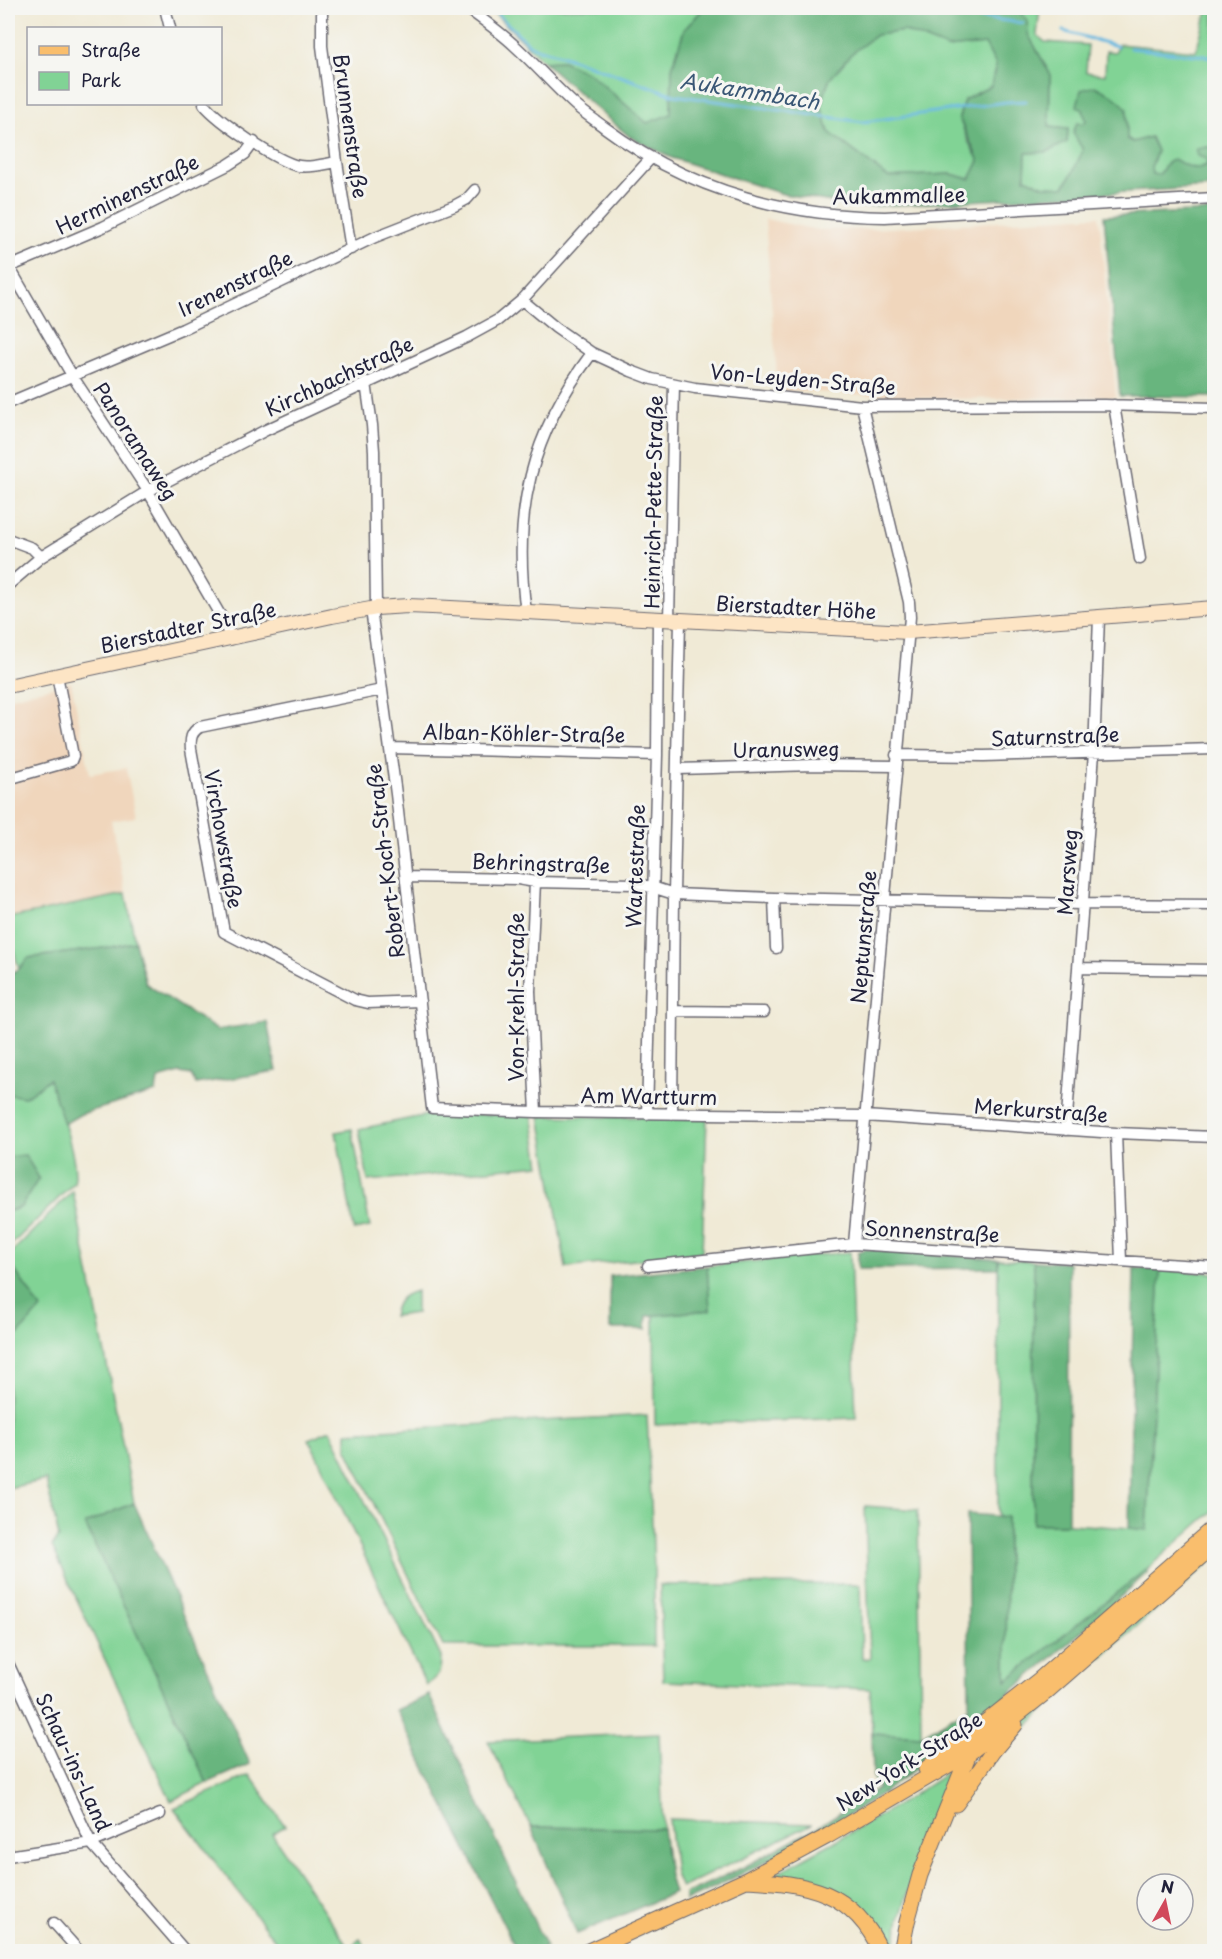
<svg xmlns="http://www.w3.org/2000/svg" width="1222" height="1959" font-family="'Playpen Sans',sans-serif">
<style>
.built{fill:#f0d6bc}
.green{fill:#81d395;stroke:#527a68;stroke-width:1.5}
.forest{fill:#68b57e;stroke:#456c5c;stroke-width:1.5;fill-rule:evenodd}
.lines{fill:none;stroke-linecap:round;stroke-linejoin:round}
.stream{stroke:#65b8e0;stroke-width:3}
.minor-casing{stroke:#6a6871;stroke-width:13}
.secondary-casing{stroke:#6a6871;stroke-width:16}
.primary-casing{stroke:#6a6871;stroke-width:17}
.minor{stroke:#fff;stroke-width:10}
.secondary{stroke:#fde5c5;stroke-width:14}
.primary{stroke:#f9be6d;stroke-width:15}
.labels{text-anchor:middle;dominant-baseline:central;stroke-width:6;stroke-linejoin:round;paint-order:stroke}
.street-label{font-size:20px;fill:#22223b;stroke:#f6f6f2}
.water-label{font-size:21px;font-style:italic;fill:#395675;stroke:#f6f6f2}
</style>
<rect width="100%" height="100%" fill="#f6f6f2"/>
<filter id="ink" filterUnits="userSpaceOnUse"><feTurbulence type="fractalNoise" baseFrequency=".0167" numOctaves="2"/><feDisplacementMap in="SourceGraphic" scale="12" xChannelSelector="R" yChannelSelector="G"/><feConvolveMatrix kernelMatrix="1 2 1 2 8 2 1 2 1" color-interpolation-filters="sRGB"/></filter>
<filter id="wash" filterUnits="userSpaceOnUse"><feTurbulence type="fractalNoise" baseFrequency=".008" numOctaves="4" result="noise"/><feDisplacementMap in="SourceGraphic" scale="24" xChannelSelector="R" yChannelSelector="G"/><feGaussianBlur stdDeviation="1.35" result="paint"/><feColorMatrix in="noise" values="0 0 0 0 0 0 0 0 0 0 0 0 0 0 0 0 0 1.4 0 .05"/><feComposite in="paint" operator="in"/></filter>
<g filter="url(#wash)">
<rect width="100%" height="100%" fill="#f0ead6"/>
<!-- built -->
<path class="built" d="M1099,216l17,181 -169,2 -169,-9 -13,-171 53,11 54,-1z
M71,682l19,92 36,-6 10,49 -25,4 15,73 -118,24v-220z"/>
<!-- green -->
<path class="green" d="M489,8h215l-20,22 -12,38 -1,47 -24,8 -57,-49 -27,-13 -19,1z
M1007,8h33l-3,27 8,7 43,3 -2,27 19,3 1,-24 9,1 4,-8 77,7 12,-43h6v140l-8,-1 1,18c-13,7 -21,1 -33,-6l-7,4 -8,12h-7l-1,-8 6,-16 -6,-14 -18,5 -50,-32 3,11 -4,4 1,25 -10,22 -9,15 -20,-1 -19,-8 1,-25 21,-1 20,-10 1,-13 -19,-2 1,-53 -22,-40 -7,-21z
M904,31l43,17 38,-4 11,21 -5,21 -27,14 -5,18 9,23 11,20 -9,18 -19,-5 -63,3 -59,-45 -8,-26 8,-26 22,-26 25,-19z
M126,894l9,48 -24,5 -83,11 -9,11 -11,-38v-13z
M49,1079c8,23 31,83 25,104l-66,65v-36l13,-5 -13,-50v4v-67l17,3z
M432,1114l100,1 8,50 -172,16 -9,-52z
M540,1116l167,2 -5,134 -136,16z
M352,1129l18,98 -16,3 -18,-98z
M73,1191l61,312 -49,21 122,259 -36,18 -119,-255 7,-9 -13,-57 -38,8v-142l32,-37 -32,-49v-4z
M850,1252l6,166 -201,7 -1,-110 56,-5 -3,-44z
M998,1259l36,2 -1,263h35l79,5 13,-259 54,3v237l-66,58 -142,113 1,-164 -9,-1z
M416,1291v22l-23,3c3,-15 8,-21 23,-25z
M647,1415l7,152v79h-211l-96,-197v-17z
M330,1430l111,227c0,15 -2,21 -15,28l-117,-246z
M865,1506l53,4 3,226 -49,-3 -2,-44 -207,-8 -3,-96 200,-1 2,74 8,1z
M1214,1552v7l-140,122 -63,61 -7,2 30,-33z
M659,1733l4,96 -132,-2 -43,-86z
M959,1764l-45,107 -14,47 -6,33h-6l-14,-29 -18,-19 -31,-19 -23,-7 -25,-1 -2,-2c63,-34 126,-68 184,-110z
M250,1775l35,51 -13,8 77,114 11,-9 8,12h-85l-109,-143z
M669,1819l143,5 -131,64 -6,-14z"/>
<!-- forest -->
<path class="forest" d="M704,8h303l14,5 6,7 1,14 22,40 -1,53 19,2 -1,13 -20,10 -21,1 -1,25 19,8 20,1 9,-15 10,-22 -10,-17 4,-10 5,1 4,-3 -3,-11 -6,-4 4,-16 14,-4 17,9 15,13v31l6,3 17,-5 7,14 -6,16 1,7 7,1 8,-12 7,-4c12,7 20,13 33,6l-1,-6 -8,-3 -2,-7 10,-2 8,1v39l-352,20 -79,-13 -111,-36 -42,-21 -40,-34 -46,-41 19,-1 27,13 57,49 24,-9 1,-46 12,-38zM904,31l43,17 38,-4 11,21 -5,21 -27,14 -5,18 20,43 -9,18 -19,-5 -63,3 -59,-45 -8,-26 8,-26 22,-26 25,-19z
M1214,211v186l-94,-1 -16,-180z
M135,942l11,42 71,46 50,-8 10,49 -81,13 -5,-9 -11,-2 -22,6 -2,13 -75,22 -17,10 -15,-45 -24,18 -17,-3v-119l11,-6 9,-11 83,-11z
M25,1155l14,23 -18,29 -13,4v-54z
M864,1249l134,10v9l-140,1v-17z
M8,1260l33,49 -33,37z
M1034,1261l35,2 -1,261h-35z
M707,1266l3,44 -63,6 -1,13h-36v-53z
M1134,1268l26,2 -13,260 -18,-2z
M134,1503l116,261 -43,19 -122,-259z
M967,1514l40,3 -1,164 142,-113v4c-84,76 -171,152 -263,219 -62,44 -132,78 -200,110v-7l59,-27 75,-41 60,-38 -6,-10 -1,-45 49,3 48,-29z
M429,1695l117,252 -10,4h-19l-121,-241z
M531,1827l132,2 6,47 5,17 -97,41z"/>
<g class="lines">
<!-- stream -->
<path class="stream" d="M491,8l38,36 10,5 22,6 113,40 189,27 143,-20 20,-1
M902,8l121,15
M1063,31l54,15
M1130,48l84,9"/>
</g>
</g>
<g filter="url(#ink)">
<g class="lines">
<!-- minor casing -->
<g class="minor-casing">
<path id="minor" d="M165,8l5,20
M322,8v38l15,116 14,87
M467,8c16,12 32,23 47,37 21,19 40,41 61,60 9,8 20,15 29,22 83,62 179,89 281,90l329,-19
M204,104c14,17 73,58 95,62 12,2 25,-2 38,-4
M8,265l65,112 75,114 75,129 8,19
M9,267l94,-40 125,-62 17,-11 9,-12
M522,300l34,28 36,25 39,18 21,8 43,9 167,18 242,-1 110,3
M366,383l6,42 2,26 2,157
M8,403l175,-74 192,-92 79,-31 13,-7 8,-9
M1114,405l26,154
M8,539l24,9 9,9
M8,585l33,-28 107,-66 118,-61 201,-93 31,-17 24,-20 129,-142
M371,609l25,185 36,314 104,4 329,4 251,17 98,4
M526,612c-14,-100 5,-178 66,-259
M669,620l5,-236
M382,690l-182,37c-9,5 -10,12 -9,22l33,183 131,68 13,3 52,-2
M390,748l267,7
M896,755l88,1 230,-7
M678,769l135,-4 82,1
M8,779l63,-18 2,-5 -16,-81
M406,877l112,2 17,3 99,2 18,3 22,7 100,4 308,6 132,1
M535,882l-5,109 6,121
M774,898l2,50
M1079,968l135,2
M674,1011l90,1
M647,1114l10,-359 1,-136
M672,1114l2,-220 6,-273
M1066,1130l28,-377 5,-136
M1116,1133l5,128
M854,1244l56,-627 -1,-15 -47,-196
M648,1266l206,-22 360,23
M8,1663l83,180 95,109
M8,1856l83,-13 69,-29
M54,1923l26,29"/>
</g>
<!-- secondary casing -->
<g class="secondary-casing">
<path id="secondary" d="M8,686l324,-70 44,-8 32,-2 24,1 476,25 306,-24"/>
</g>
<!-- primary casing -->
<g class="primary-casing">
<path id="primary" d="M926,1769l113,-89 175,-153
M956,1804l37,-53 22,-26
M746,1880c60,3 108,10 135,72
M586,1952l160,-72 80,-43 143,-84 77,-61 168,-147
M901,1952l6,-30 13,-47 50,-124"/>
</g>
<!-- minor -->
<use href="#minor" class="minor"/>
<!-- secondary -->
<use href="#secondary" class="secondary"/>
<!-- primary -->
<use href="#primary" class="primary"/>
</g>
</g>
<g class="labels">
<!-- street labels -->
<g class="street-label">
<text transform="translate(351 126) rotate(82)">Brunnenstraße</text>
<text transform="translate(127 194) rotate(-26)">Herminenstraße</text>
<text transform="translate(899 195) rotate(-1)">Aukammallee</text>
<text transform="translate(235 283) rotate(-26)">Irenenstraße</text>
<text transform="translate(339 376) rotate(-25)">Kirchbachstraße</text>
<text transform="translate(803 379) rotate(5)">Von-Leyden-Straße</text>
<text transform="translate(136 441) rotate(57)">Panoramaweg</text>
<text transform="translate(653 502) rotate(-89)">Heinrich-Pette-Straße</text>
<text transform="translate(796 607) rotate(3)">Bierstadter Höhe</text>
<text transform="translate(188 627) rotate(-12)">Bierstadter Straße</text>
<text transform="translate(524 733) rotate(1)">Alban-Köhler-Straße</text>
<text transform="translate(1055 736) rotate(-2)">Saturnstraße</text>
<text transform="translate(786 749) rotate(-1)">Uranusweg</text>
<text transform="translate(224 839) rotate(80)">Virchowstraße</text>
<text transform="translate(385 861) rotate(-97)">Robert-Koch-Straße</text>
<text transform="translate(541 863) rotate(2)">Behringstraße</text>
<text transform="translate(635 866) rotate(-88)">Wartestraße</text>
<text transform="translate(1067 872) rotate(-86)">Marsweg</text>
<text transform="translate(863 937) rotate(-85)">Neptunstraße</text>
<text transform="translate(516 997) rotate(-90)">Von-Krehl-Straße</text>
<text transform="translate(649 1096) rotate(1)">Am Wartturm</text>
<text transform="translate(1041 1110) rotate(4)">Merkurstraße</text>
<text transform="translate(932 1231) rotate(3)">Sonnenstraße</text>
<text transform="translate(909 1761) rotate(-32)">New-York-Straße</text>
<text transform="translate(74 1762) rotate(65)">Schau-ins-Land</text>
</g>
<!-- water labels -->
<g class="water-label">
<text transform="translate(750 90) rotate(9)">Aukammbach</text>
</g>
</g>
<!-- margin -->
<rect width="1222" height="1959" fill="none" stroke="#f6f6f2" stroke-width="30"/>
<!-- legend -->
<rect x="27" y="27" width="195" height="78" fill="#f6f6f2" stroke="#a1a1a9" stroke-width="1.5"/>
<rect x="39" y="46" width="30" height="9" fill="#f9be6d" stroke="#a1a1a9" stroke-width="1.5"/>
<text x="81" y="57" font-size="18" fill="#22223b">Straße</text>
<rect x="39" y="72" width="30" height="18" fill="#81d395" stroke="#a1a1a9" stroke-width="1.5"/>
<text x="81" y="87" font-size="18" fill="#22223b">Park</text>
<!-- north arrow -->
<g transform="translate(1165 1902) rotate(9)"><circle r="28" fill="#f6f6f2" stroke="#a1a1a9" stroke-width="1.5"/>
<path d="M0-4.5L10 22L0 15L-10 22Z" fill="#d1495b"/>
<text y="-9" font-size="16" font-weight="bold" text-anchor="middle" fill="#22223b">N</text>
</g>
</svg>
